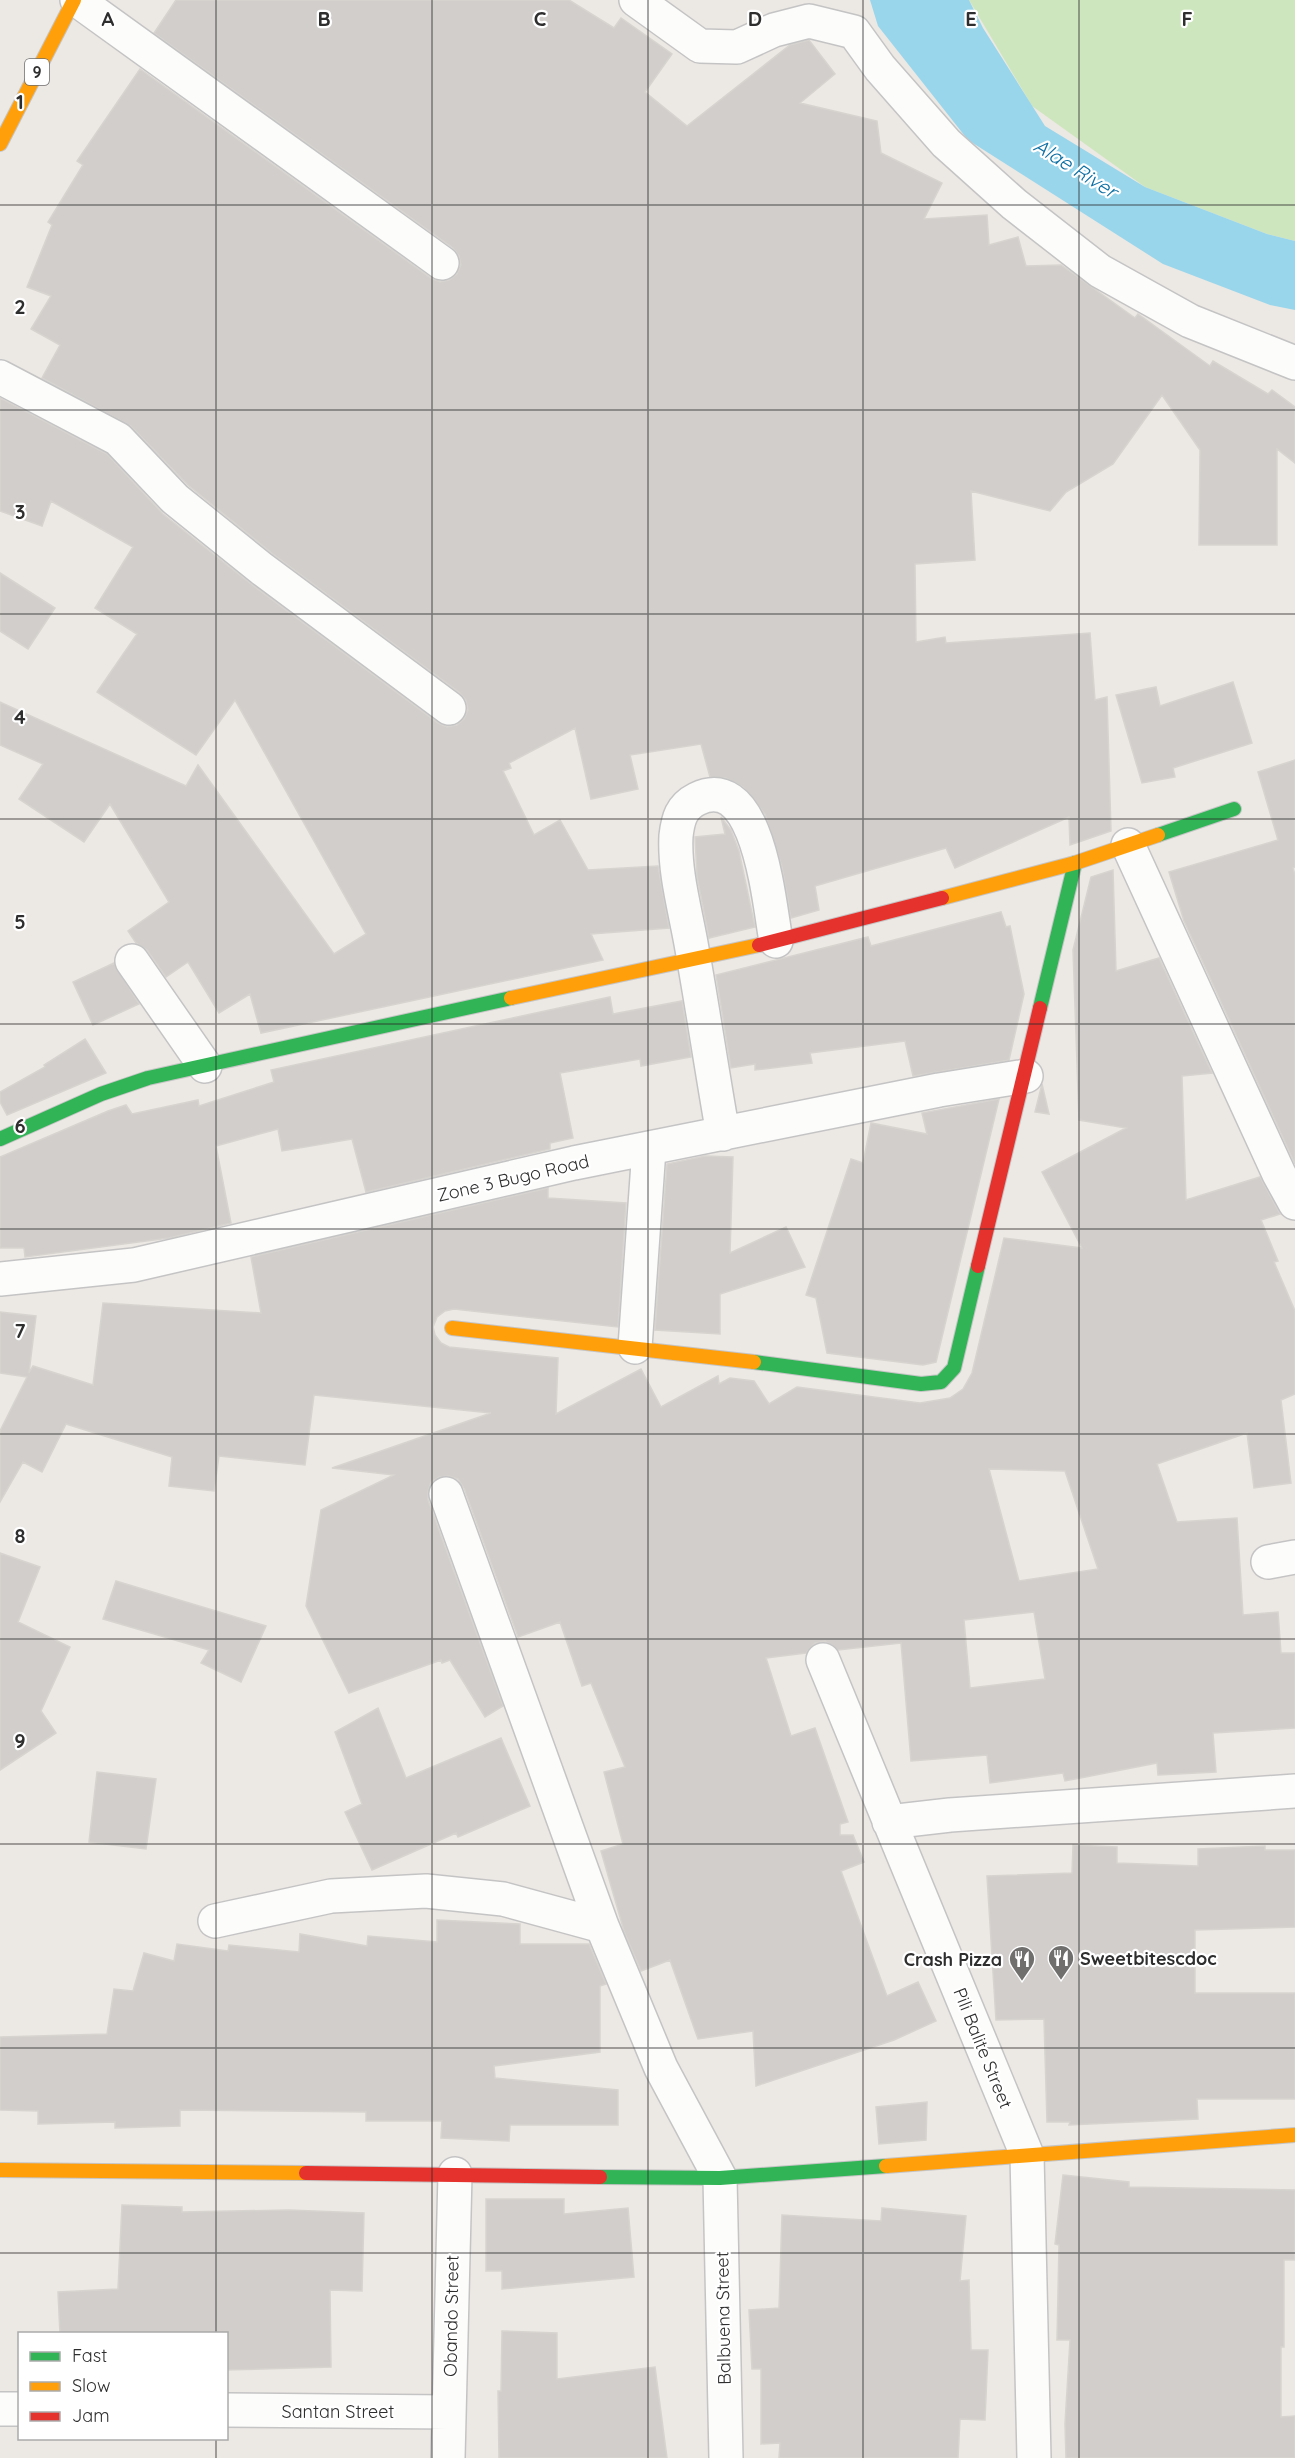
<svg xmlns="http://www.w3.org/2000/svg" width="1295" height="2458" font-family="Quicksand,sans-serif">
<style>
.green{fill:#cee6be}
.water{fill:#99d6ec}
.building{fill:#d1cecb;stroke:#d7d4d0;stroke-width:1.5;fill-rule:evenodd}
.lines{fill:none;stroke-linecap:round;stroke-linejoin:round}
.street-casing{stroke:#c5c4c5;stroke-width:36}
.fast-casing{stroke:#c5c4c5;stroke-width:16}
.slow-casing{stroke:#c5c4c5;stroke-width:16}
.jam-casing{stroke:#c5c4c5;stroke-width:16}
.street{stroke:#fcfcfb;stroke-width:33}
.fast{stroke:#30b455;stroke-width:14}
.slow{stroke:#ff9f0a;stroke-width:14}
.jam{stroke:#e5322d;stroke-width:14}
.grid{fill:none;stroke:#2e2e2e;stroke-width:1.5;stroke-opacity:0.55}
.labels{text-anchor:middle;dominant-baseline:central;stroke-width:4.5;stroke-linejoin:round;paint-order:stroke}
.shield{fill:#fff;stroke:#6d6d6d;stroke-width:1.5}
.shield-label{font-size:16px;font-weight:bold;fill:#2e2e2e}
.street-label{font-size:18px;fill:#2e2e2e;stroke:#fff}
.poi-label{font-size:18px;font-weight:bold;fill:#2e2e2e;stroke:#fff;text-anchor:start}
.water-label{font-size:20px;font-style:italic;fill:#0d6fa3;stroke:#fff}
.grid-label{font-size:20px;text-anchor:middle;font-weight:bold;fill:#2e2e2e;stroke:#fff;stroke-width:4.5;stroke-linejoin:round;paint-order:stroke}
</style>
<rect width="100%" height="100%" fill="#ece8e4"/>
<!-- green -->
<path class="green" d="M969,0h326v241l-28,-7 -122,-47 -113,-81z"/>
<!-- water -->
<path class="water" d="M870,0h99l14,28 62,98 100,61 122,47 28,7v69l-25,-5 -107,-41 -195,-124 -90,-114z"/>
<!-- building -->
<path class="building" d="M176,0h393l45,28 7,-10 51,36 -27,38 42,34 103,-81 19,-5 26,34 -35,29 77,18 4,32 61,30 -18,36 63,-4 2,30 29,-8 8,29 35,-1 74,53 3,-4 72,52 3,-5 55,33 4,-4 23,17v56l-18,-14v96h-78l1,-95 -38,-55 -49,69 -47,28 -16,19 -79,-20 4,69 -60,4 1,78 29,-5 1,6 144,-10 5,67 12,-3 4,134 -41,14 -1,-28 -114,51 -9,-20 -131,38 4,24 -28,8 -9,-51 -17,-53 -22,-27 -17,-9 -16,-1 -9,-33 -71,11 8,34 -47,10 -16,-71 -66,35 2,5 -8,3 31,64 26,-15 28,50 70,-4 11,62 -78,6 12,26 -342,73 -11,-39 -31,19 -31,-51 -22,15 -19,-27 -11,-7 -8,-12 41,-29 -59,-98 -26,38 -65,-43 24,-35 -43,-19v-43l186,84 12,-21 136,189 32,-20 -131,-234 -39,55 -99,-63 40,-58 -42,-26 38,-61 -82,-46 -9,25 -42,-15v-113l107,56 56,60 88,70 187,139 9,4 10,-2 7,-6 4,-9 -2,-10 -6,-7 -187,-139 -85,-69 -57,-59 -89,-48 18,-33 -29,-16 20,-33 -24,-9 25,-62 -4,-3 35,-57 -6,-4 63,-92 291,209 9,4 9,-2 8,-6 4,-9 -2,-9 -6,-8 -299,-215z
M0,573l55,35 -27,41 -28,-18z
M1233,682l19,61 -79,25 2,9 -33,6 -26,-88 40,-8 4,19z
M1295,760v107l-2,1 2,7v289l-111,-243 -15,-49 109,-32 -20,-68z
M721,817l10,13 8,21 16,76 -46,11 -12,-62 -2,-39 30,-3z
M1113,870l3,101 43,-13 53,115 -30,3 4,124 74,-23 20,37 -19,6 17,41 -4,1 21,49v83l-14,6 10,83 -37,5 -7,-55 -90,31 20,58 60,-4 6,97 35,-3 3,41h14v75l-82,5 3,39 -58,3 -1,-12 -92,18 -2,-8 -73,10 -3,-28 -76,6 -10,-118 -63,7 -13,-9 -10,2 -9,10 -40,5 25,78 24,-8 33,94 -8,2v11h13l11,27 -23,9 46,125 31,-14 18,39 -42,19 -138,46 -3,-55 -55,8 -28,-79 -29,11 -17,-40 -23,-80 22,-7 -19,-72 21,-5 -34,-84 -9,3 -22,-64 -42,15 -54,-149 -6,-9 -9,-3 -10,1 -8,5 -3,9v9l75,206 -18,11 -35,-57 -8,3 -1,-3 -92,33 -43,-87 15,-96 73,-35 -62,-7 159,-55 -177,-18 -9,70 -86,-9 -5,35 -45,-5 3,-29 -106,-33 -24,48 -19,-10 -23,40v-71l27,-54 -27,-4v-61l36,4 -7,57 4,-7 60,19 10,-82 158,10 -10,-56 297,-69v10l78,5 -8,124 -164,-18 -9,2 -8,6 -4,10 2,8 6,8 8,4 109,11 -2,56 85,-45 20,38 57,-31 1,8 11,-6 24,3 15,23 28,-17 123,16 30,-5 13,-9 9,-16 32,-135 78,10 -40,-76 84,-44 -47,-8 -6,-170 18,-73zM989,1469l76,2 33,98 -79,12zM1034,1612l11,67 -75,9 -6,-68z
M1001,912l5,15 4,-1 14,68 -15,66 -96,16 -8,-35 -95,12 2,10 -57,7v-6l-24,4 -15,-93 152,-38 3,9z
M114,963l25,41 -46,21 -20,-43z
M610,997l3,17 69,-13 9,56 -50,9 -1,-7 -80,14 13,65 -23,5v6l-184,43 -14,-53 -70,12 -4,-22 -62,17 15,77 -62,15 -144,19 -1,-9h-24v-91l108,-46 18,-6 6,9 66,-14 1,6 75,-24 -3,-12z
M85,1039l21,34 -99,42 -7,-13v-10l45,-25 -1,-2z
M1042,1084l7,30 -14,-2z
M999,1099l-63,263 -13,3 -96,-12 -11,-55 -10,-3 45,-136 12,4 8,-40 56,11 -5,-21z
M705,1156l28,1 -3,96 56,-26 19,40 -85,27v40l-65,-4 12,-166z
M0,1553l40,14 -22,55 52,25 -29,64 15,22 -56,37z
M116,1581l150,45 -25,56 -40,-19 8,-13 -106,-31z
M378,1708l28,70 95,-40 29,68 -72,31 -2,-4 -84,37 -27,-58 17,-8 -27,-72z
M97,1772l59,7 -10,70 -57,-7z
M1073,1845l44,2v16l81,3v-17l67,-3v4h30v77l-100,3v63h100v106h-98l1,20 -129,6 1,-3h-23l-3,-103 -48,1 -9,-144 85,-3z
M437,1920l83,4v20h69l17,40 -6,2v66l-106,14 1,12 123,12v35h-108l-1,16 -68,-3 1,-17h-76v-9l-186,-2v16l-65,2v-6l-77,2v-13l-38,-1v-73l107,-3 7,-45 19,2 11,-38 30,8 3,-17 51,7 1,-6 70,7 1,-18 67,12 1,-10 69,6z
M927,2102l-1,38 -47,4 -3,-37z
M1063,2175l66,7v5l166,3v70h-11v87h-3v70l14,-1v42h-229l-1,-34 5,-84h-13l2,-95 -4,-1z
M486,2199h78v15l64,-6 6,69 -132,12v-18h-16z
M122,2205l60,2v5l107,-2 75,3 -2,78 -32,-1 1,77 -105,3v-36h-166l-2,-42 60,-3z
M882,2208l84,8 -6,65 9,-1 2,70h17l-3,70 -25,-1 -2,39h-179l1,-15 -19,1v-75h-9l-3,-59 30,-2 3,-93 99,6z
M502,2331l55,2v46l98,-12 12,91h-168l-1,-67h3z"/>
<g class="lines">
<!-- street casing -->
<g class="street-casing">
<path id="street" d="M77,0l365,263
M636,0l64,46 37,1 37,-17 35,-9 45,11 26,36 66,75 68,61 86,67 90,50 105,42
M0,377l118,62 57,60 87,70 187,139
M1128,845l151,329 16,29
M132,961l73,105
M723,1134c-11,-62 -20,-124 -31,-185 -6,-36 -18,-76 -16,-113 2,-17 5,-29 21,-37 62,-30 72,105 79,142
M0,1279l134,-14 440,-102 365,-73 87,-14
M635,1347l14,-198
M446,1494l156,432 59,142 59,110 6,280
M1268,1562l27,-5
M823,1660l204,495 7,303
M889,1822l61,-7 345,-24
M215,1921l116,-25 95,-5 77,8 99,27
M0,2409h20
M226,2410l223,2
M448,2458l7,-284"/>
</g>
<!-- fast casing -->
<g class="fast-casing">
<path id="fast" d="M1158,835l76,-26
M1040,1008l35,-145
M0,1139l101,-45 47,-16 363,-80
M754,1362l167,22 20,-2 13,-14 24,-102
M600,2177l120,1 166,-12"/>
</g>
<!-- slow casing -->
<g class="slow-casing">
<path id="slow" d="M0,144l74,-144
M942,898l133,-35 83,-28
M511,998l248,-53
M452,1328l302,34
M886,2166l409,-31
M0,2170l306,3"/>
</g>
<!-- jam casing -->
<g class="jam-casing">
<path id="jam" d="M759,945l183,-47
M978,1266l62,-258
M306,2173l294,4"/>
</g>
<!-- street -->
<use href="#street" class="street"/>
<!-- fast -->
<use href="#fast" class="fast"/>
<!-- slow -->
<use href="#slow" class="slow"/>
<!-- jam -->
<use href="#jam" class="jam"/>
</g>
<!-- grid -->
<path class="grid" d="M216,0v2334M432,0v2458M648,0v2458M863,0v2458M1079,0v2458M0,205h1295M0,410h1295M0,614h1295M0,819h1295M0,1024h1295M0,1229h1295M0,1434h1295M0,1639h1295M0,1844h1295M0,2048h1295M0,2253h1295M216,2438v20"/>
<!-- icons -->
<defs>
<g id="restaurant-pin" transform="scale(1.35)"><path d="M0 17L-7.5 6A9.5 9.5 0 1 1 7.5 6Z" fill="#706f6e" stroke="#fff"/><path d="M-5-6h1v4h1v-4h1v4h1v-4h1v5L-1.5 .5V6h-2V.5L-5-1ZM5-6V6H3V1.5H1.5Q1.5-4 5-6Z" fill="#fff"/></g>
</defs>
<g fill-rule="evenodd">
<use href="#restaurant-pin" x="1061" y="1958"/>
<use href="#restaurant-pin" x="1022" y="1959"/>
</g>
<g class="labels">
<!-- shield labels -->
<rect class="shield" x="25" y="59" width="24" height="26" rx="4.5"/>
<g class="shield-label">
<text x="37" y="72">9</text>
</g>
<!-- street labels -->
<g class="street-label">
<text transform="translate(513 1178) rotate(-13)">Zone 3 Bugo Road</text>
<text transform="translate(983 2048) rotate(68)">Pili Balite Street</text>
<text transform="translate(451 2316) rotate(-89)">Obando Street</text>
<text transform="translate(723 2318) rotate(-91)">Balbuena Street</text>
<text x="338" y="2411">Santan Street</text>
</g>
<!-- poi labels -->
<g class="poi-label">
<text x="1080" y="1958">Sweetbitescdoc</text>
<text x="1002" y="1959" text-anchor="end">Crash Pizza</text>
</g>
<!-- water labels -->
<g class="water-label">
<text transform="translate(1076 168) rotate(32)">Alae River</text>
</g>
</g>
<g class="grid-label">
<text x="108" y="26">A</text>
<text x="324" y="26">B</text>
<text x="540" y="26">C</text>
<text x="755" y="26">D</text>
<text x="971" y="26">E</text>
<text x="1187" y="26">F</text>
<text x="20" y="109">1</text>
<text x="20" y="314">2</text>
<text x="20" y="519">3</text>
<text x="20" y="724">4</text>
<text x="20" y="929">5</text>
<text x="20" y="1133">6</text>
<text x="20" y="1338">7</text>
<text x="20" y="1543">8</text>
<text x="20" y="1748">9</text>
</g>
<!-- legend -->
<rect x="18" y="2332" width="210" height="108" fill="#ffffff" stroke="#ababab" stroke-width="1.5"/>
<rect x="30" y="2352" width="30" height="9" fill="#30b455" stroke="#ababab" stroke-width="1.5"/>
<text x="72" y="2362" font-size="18" fill="#2e2e2e">Fast</text>
<rect x="30" y="2382" width="30" height="9" fill="#ff9f0a" stroke="#ababab" stroke-width="1.5"/>
<text x="72" y="2392" font-size="18" fill="#2e2e2e">Slow</text>
<rect x="30" y="2412" width="30" height="9" fill="#e5322d" stroke="#ababab" stroke-width="1.5"/>
<text x="72" y="2422" font-size="18" fill="#2e2e2e">Jam</text>
</svg>
